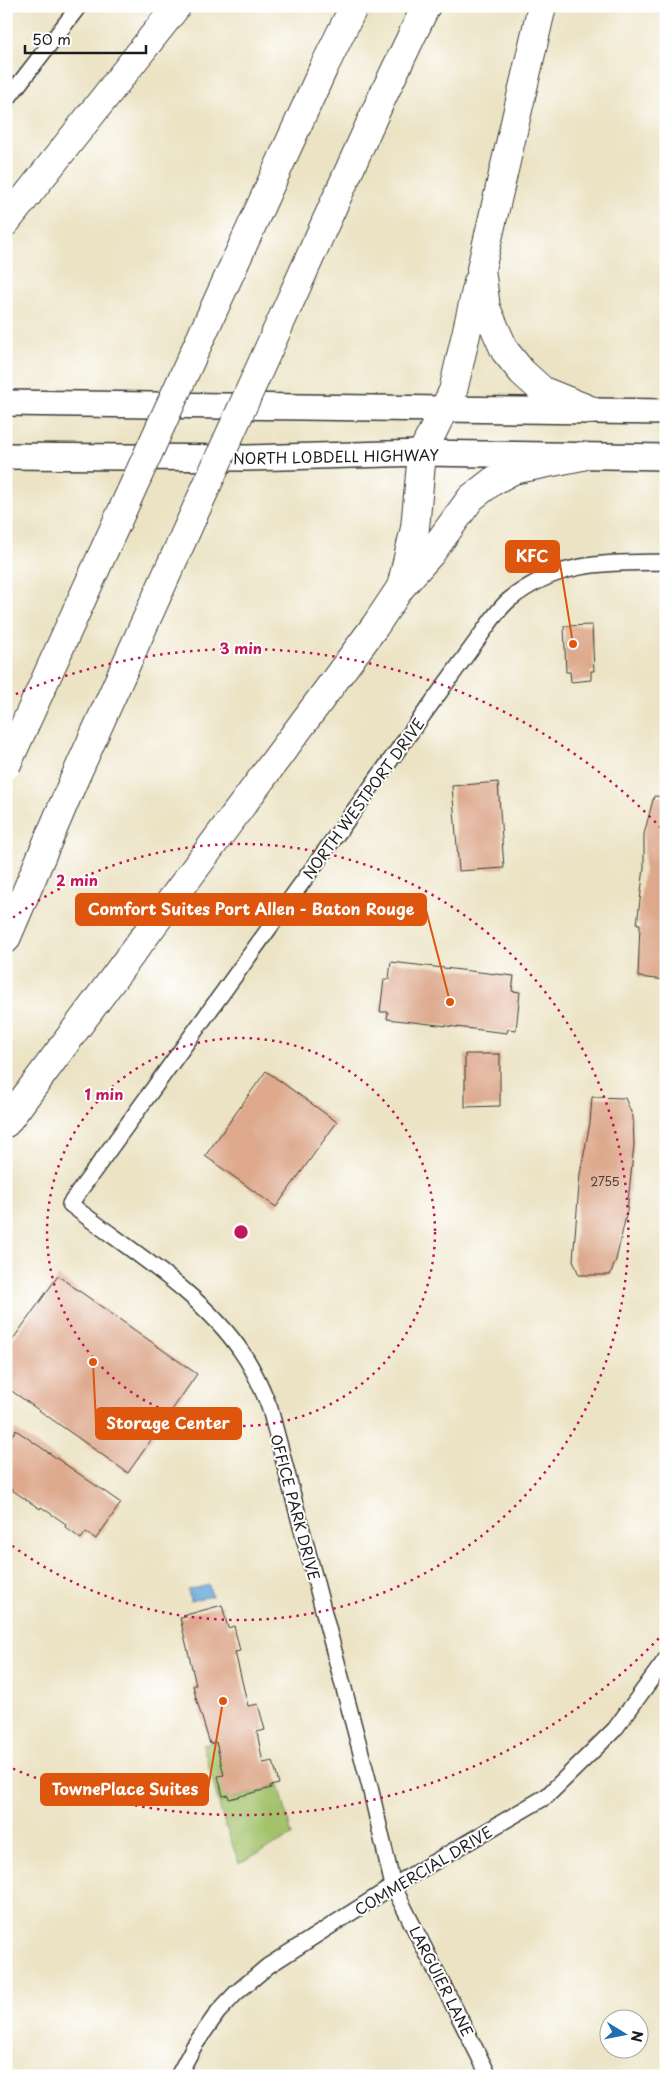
<svg xmlns="http://www.w3.org/2000/svg" width="672" height="2082" font-family="'Playpen Sans',sans-serif">
<style>
.green{fill:#a3c26a;stroke:#606f43}
.water{fill:#62a8d8;stroke:#3f627a}
.building{fill:#dda88b}
.lines{fill:none;stroke-linecap:round;stroke-linejoin:round}
.minor-casing{stroke:#3b3a35;stroke-width:18}
.trunk-casing{stroke:#3b3a35;stroke-width:28}
.motorway-casing{stroke:#3b3a35;stroke-width:30}
.minor{stroke:#fff;stroke-width:15}
.trunk{stroke:#fff;stroke-width:25}
.motorway{stroke:#fff;stroke-width:28}
.motorway-bridge-casing{stroke:#3b3a35;stroke-width:30;stroke-linecap:butt}
.motorway-bridge{stroke:#fff;stroke-width:28}
.ring{fill:none;stroke:#c2185b;stroke-width:2.5;stroke-dasharray:2.5 5}
.labels{text-anchor:middle;dominant-baseline:central;stroke-width:4;stroke-linejoin:round;paint-order:stroke}
.number-label{font-size:12px;fill:#4c3f38}
.street-label{font-size:15px;fill:#1c1c1c;stroke:#fff}
.centre{fill:#c2185b;stroke:#fff;stroke-width:2.5}
.ring-label{font-size:15px;text-anchor:middle;font-weight:bold;fill:#c2185b;stroke:#fff;stroke-width:4;stroke-linejoin:round;paint-order:stroke}
.leader{fill:none;stroke:#de560d;stroke-width:2}
.callout-dot{fill:#de560d;stroke:#fff;stroke-width:2}
.callout{fill:#de560d;stroke:#de560d;stroke-width:2}
.callout-label{font-size:16px;text-anchor:middle;font-weight:bold;fill:#fff}
</style>
<rect width="100%" height="100%" fill="#fff"/>
<filter id="ink" filterUnits="userSpaceOnUse"><feTurbulence type="fractalNoise" baseFrequency=".02" numOctaves="2"/><feDisplacementMap in="SourceGraphic" scale="10" xChannelSelector="R" yChannelSelector="G"/><feConvolveMatrix kernelMatrix="1 2 1 2 8 2 1 2 1" color-interpolation-filters="sRGB"/></filter>
<filter id="wash" filterUnits="userSpaceOnUse"><feTurbulence type="fractalNoise" baseFrequency=".0096" numOctaves="4" result="noise"/><feDisplacementMap in="SourceGraphic" scale="20" xChannelSelector="R" yChannelSelector="G"/><feGaussianBlur stdDeviation="1.12" result="paint"/><feColorMatrix in="noise" values="0 0 0 0 0 0 0 0 0 0 0 0 0 0 0 0 0 1.4 0 .05"/><feComposite in="paint" operator="in"/></filter>
<g filter="url(#wash)">
<rect width="100%" height="100%" fill="#ece3c4"/>
<!-- green -->
<path class="green" d="M216,1742l2,12 4,-1 6,21 -9,2 10,23 42,-11 -1,-2 9,-2 13,52 -53,27 -17,-47 -19,-71z"/>
<!-- water -->
<path class="water" d="M209,1585l3,11 -22,5 -2,-11z"/>
<g id="blocks">
<!-- building -->
<path class="building" d="M592,625l2,46h-3v9l-20,2 -1,-10h-4l-2,-46z
M498,782l6,86 -45,3 -7,-85z
M654,796l12,1v183l-28,-3 2,-53h-3l7,-56v-34z
M391,962l123,14 -2,15 8,1 -4,38 -8,-1 -1,4 -120,-14 1,-7h-8l4,-33h5z
M465,1054h35v52l-35,1z
M266,1071l71,51 -61,85 -71,-51z
M592,1097l33,1 8,19 1,28 -7,66 -11,49 -6,15h-31l-6,-15 7,-86 10,-51z
M58,1276l139,98 -69,99 -122,-86v-38z
M16,1430l105,73 -25,36 -10,-7 -5,7 -16,-12 1,-3 -25,-17 -1,2 -34,-23v-43z
M222,1605l6,23 6,-2 6,25 -5,1 13,54 10,-2 7,26 -8,2 6,31 10,-2 6,23 -9,2 1,2 -42,11 -1,-4 -5,1 -5,-20 6,-1 -8,-33 -6,2 -14,-46 -3,-13h3l-16,-67 6,-1v-2z"/>
</g>
</g>
<g filter="url(#ink)">
<use href="#blocks" fill-opacity="0" stroke="#3b3a35" stroke-width="1"/>
<g class="lines">
<!-- minor casing -->
<g class="minor-casing">
<path id="minor" d="M6,101l73,-95
M178,2076l16,-30 24,-34 18,-19 32,-27 125,-80 154,-90 68,-67 51,-70
M489,2076l-96,-190 -23,-99 -100,-378c-8,-21 -16,-40 -29,-58 -39,-58 -115,-103 -171,-147l408,-565c9,-12 19,-29 31,-39 50,-40 97,-37 157,-38"/>
</g>
<!-- trunk casing -->
<g class="trunk-casing">
<path id="trunk" d="M6,403l660,9
M6,456l242,2 174,-5 244,4"/>
</g>
<!-- motorway casing -->
<g class="motorway-casing">
<path id="motorway" d="M542,6l-61,263 5,39 19,43 17,21 21,19 47,19
M323,69l31,-63
M380,102l46,-96
M6,222l171,-216
M402,583l13,-55 7,-75 31,-62 25,-109
M6,939l67,-157
M6,1123l369,-497 26,-39 30,-34 40,-55 22,-17 20,-11 69,-14"/>
</g>
<!-- minor -->
<use href="#minor" class="minor"/>
<!-- trunk -->
<use href="#trunk" class="trunk"/>
<!-- motorway -->
<use href="#motorway" class="motorway"/>
<!-- motorway-bridge casing -->
<g class="motorway-bridge-casing">
<path id="motorway-bridge" d="M6,766l317,-697
M73,782l307,-680"/>
</g>
<!-- motorway-bridge -->
<use href="#motorway-bridge" class="motorway-bridge"/>
</g>
</g>
<!-- distance rings -->
<g class="ring">
<circle cx="241" cy="1232" r="194"/>
<path d="M7 922A388 388 0 1 1 7 1542"/>
<path d="M664 1633A583 583 0 0 1 9 1767M9 697A583 583 0 0 1 664 831"/>
</g>
<g class="labels">
<!-- number labels -->
<g class="number-label">
<text x="605" y="1181">2755</text>
</g>
<!-- street labels -->
<g class="street-label">
<text transform="translate(336 456) rotate(-1)">NORTH LOBDELL HIGHWAY</text>
<text transform="translate(363 798) rotate(-54)">NORTH WESTPORT DRIVE</text>
<text transform="translate(296 1507) rotate(75)">OFFICE PARK DRIVE</text>
<text transform="translate(423 1870) rotate(-31)">COMMERCIAL DRIVE</text>
<text transform="translate(442 1981) rotate(63)">LARGUIER LANE</text>
</g>
</g>
<circle cx="241" cy="1232" r="8" class="centre"/>
<g class="ring-label">
<text x="241" y="654">3 min</text>
<text x="77" y="886">2 min</text>
<text x="104" y="1100">1 min</text>
</g>
<!-- callouts -->
<path class="leader" d="M573 644L559 557M450 1002L426 910M93 1362L96 1423M223 1701L208 1789"/>
<g class="callout-dot">
<circle cx="573" cy="644" r="5"/>
<circle cx="450" cy="1002" r="5"/>
<circle cx="93" cy="1362" r="5"/>
<circle cx="223" cy="1701" r="5"/>
</g>
<g class="callout">
<rect x="506" y="541" width="53" height="31" rx="5"/>
<rect x="76" y="894" width="350" height="31" rx="5"/>
<rect x="96" y="1408" width="145" height="31" rx="5"/>
<rect x="41" y="1774" width="167" height="31" rx="5"/>
</g>
<g class="callout-label">
<text x="532" y="562">KFC</text>
<text x="251" y="915">Comfort Suites Port Allen - Baton Rouge</text>
<text x="168" y="1429">Storage Center</text>
<text x="125" y="1795">TownePlace Suites</text>
</g>
<!-- margin -->
<rect width="672" height="2082" fill="none" stroke="#fff" stroke-width="25"/>
<!-- north arrow -->
<g transform="translate(624 2034) rotate(100)"><circle r="24" fill="#ffffff" stroke="#a4a4a4"/>
<path d="M0-4L9 19L0 12L-9 19Z" fill="#1f6fb2"/>
<text y="-8" font-size="14" font-weight="bold" text-anchor="middle" fill="#1c1c1c">N</text>
</g>
<!-- scale -->
<path d="M25 45v8h121v-8" fill="none" stroke="#1c1c1c" stroke-width="2.5"/>
<text x="32" y="45" font-size="15" fill="#1c1c1c" stroke="#ffffff" stroke-width="4" paint-order="stroke">50 m</text>
</svg>
